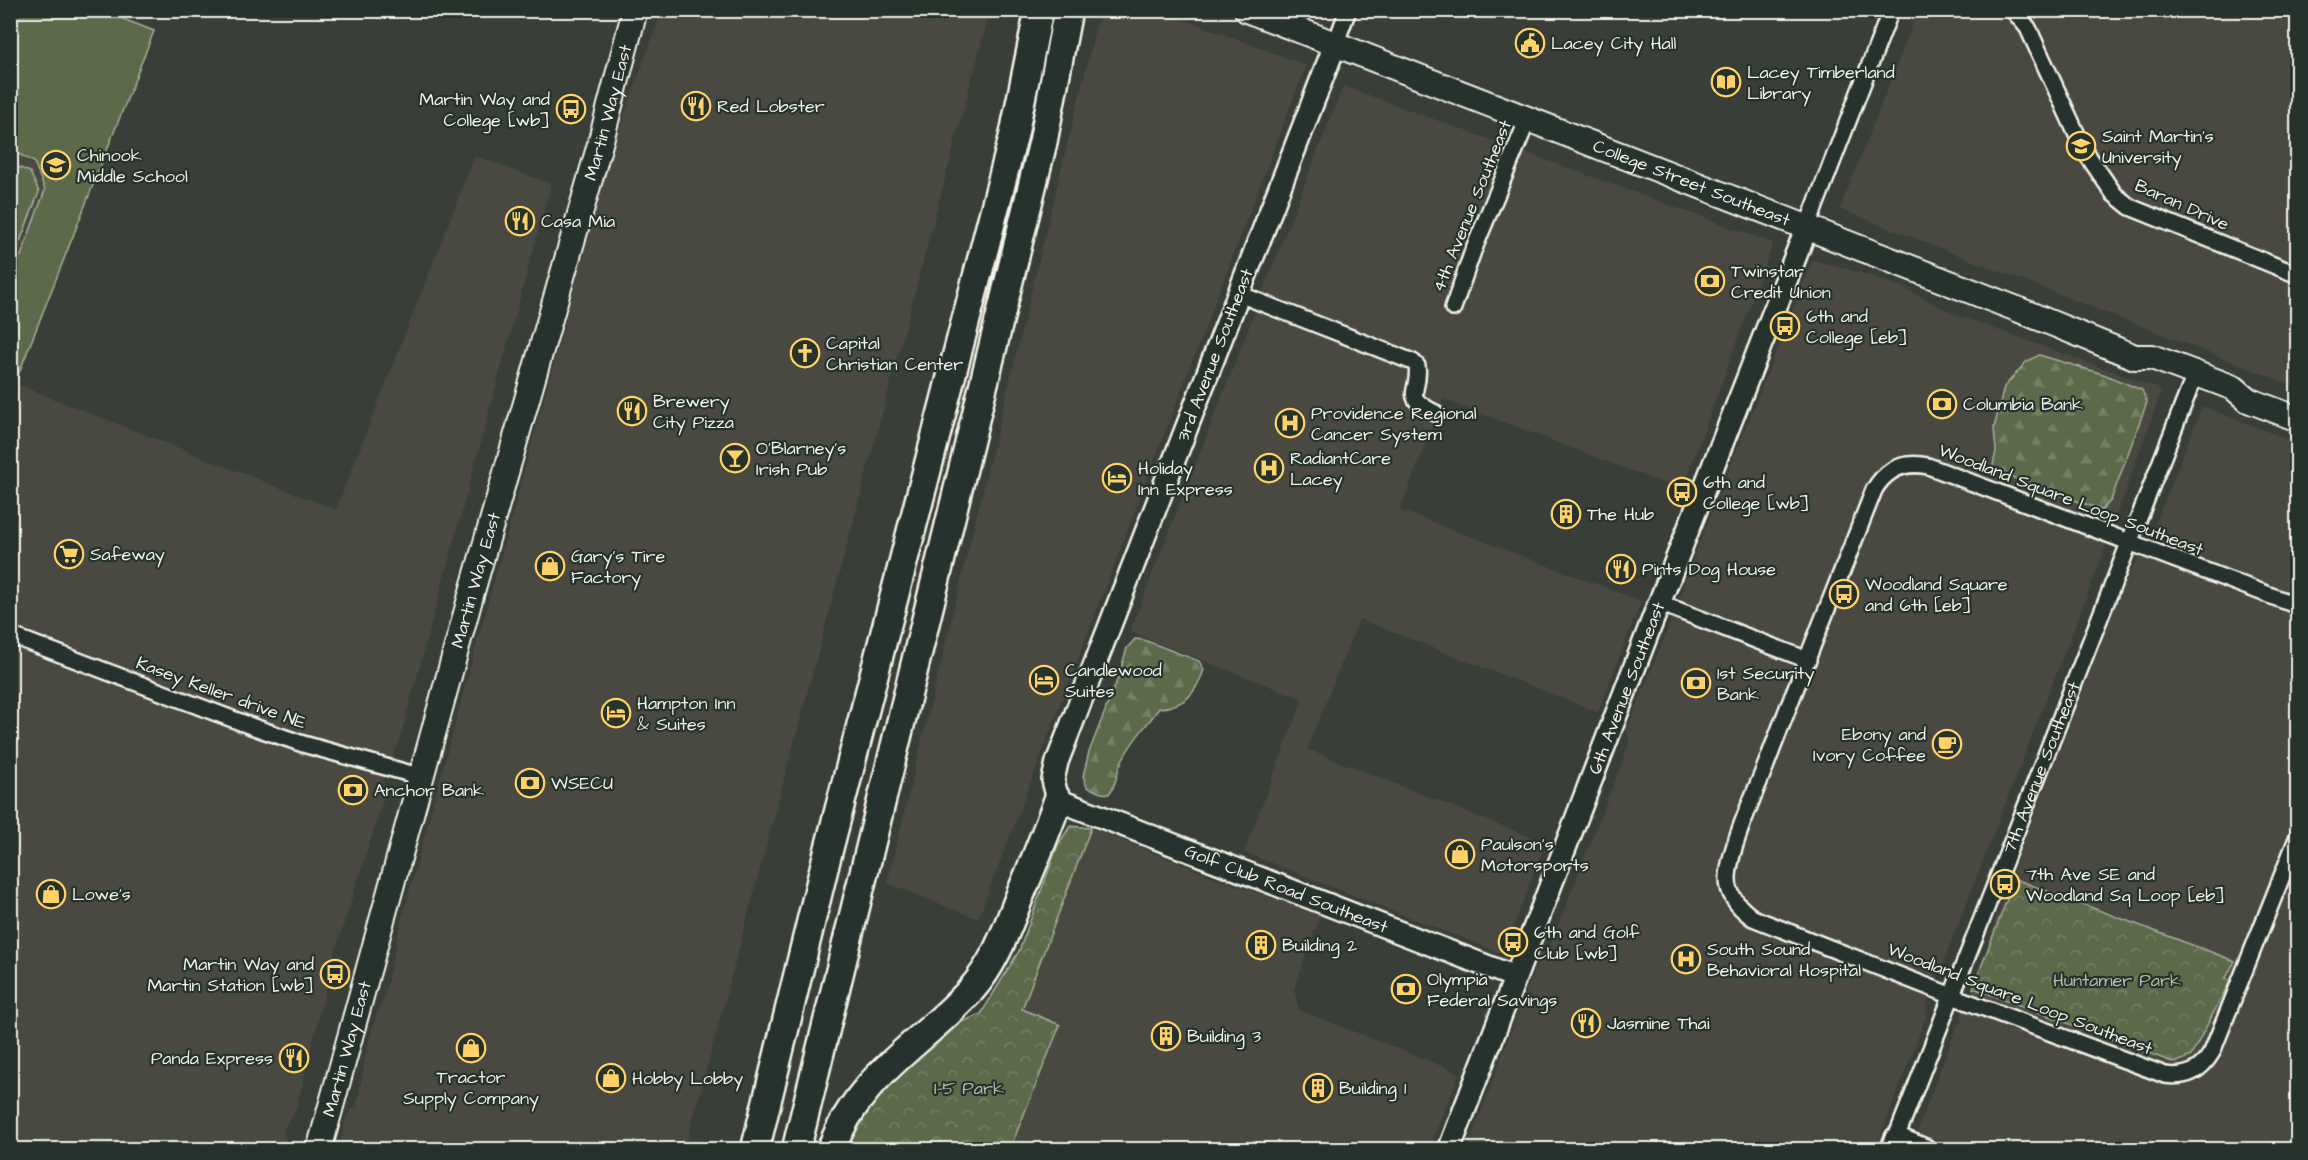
<svg xmlns="http://www.w3.org/2000/svg" width="2308" height="1160" font-family="'Architects Daughter',sans-serif">
<style>
.built{fill:#494a43}
.grass{fill:#5b6b4c;stroke:#a8ae9a;stroke-width:1.5}
.forest{fill:url(#forest-firs);stroke:#a8ae9a;stroke-width:1.5}
.park{fill:url(#park-crowns);stroke:#a8ae9a;stroke-width:1.5}
.lines{fill:none;stroke-linecap:round;stroke-linejoin:round}
.street-casing{stroke:#f4f1e8;stroke-width:20}
.secondary-casing{stroke:#f4f1e8;stroke-width:26}
.primary-casing{stroke:#f4f1e8;stroke-width:28}
.highway-casing{stroke:#f4f1e8;stroke-width:32}
.street{stroke:#26332d;stroke-width:15}
.secondary{stroke:#26332d;stroke-width:21}
.primary{stroke:#26332d;stroke-width:24}
.highway{stroke:#26332d;stroke-width:27}
.labels{text-anchor:middle;dominant-baseline:central;stroke-width:4.5;stroke-linejoin:round;paint-order:stroke}
.poi-label{font-size:18px;fill:#f4f1e8;stroke:#26332d;text-anchor:start}
.street-label{font-size:18px;fill:#f4f1e8;stroke:#26332d}
.park-label{font-size:18px;fill:#b7bbaa;stroke:#26332d}
</style>
<defs>
<pattern id="forest-firs" width="22" height="20" patternUnits="userSpaceOnUse" patternTransform="scale(1.5)"><rect width="22" height="20" fill="#5b6b4c"/><path d="M5 1l3.5 6h-7zM16 11l3.5 6h-7z" fill="#738166"/></pattern>
<pattern id="park-crowns" width="20" height="18" patternUnits="userSpaceOnUse" patternTransform="scale(1.5)"><rect width="20" height="18" fill="#5b6b4c"/><path d="M2 6a3 3 0 1 1 6 0M12 15a3 3 0 1 1 6 0" fill="none" stroke="#738166"/></pattern>
</defs>
<rect width="100%" height="100%" fill="#393f38"/>
<filter id="ink" filterUnits="userSpaceOnUse"><feTurbulence type="fractalNoise" baseFrequency=".0167" numOctaves="2"/><feDisplacementMap in="SourceGraphic" scale="12" xChannelSelector="R" yChannelSelector="G"/><feConvolveMatrix kernelMatrix="1 2 1 2 8 2 1 2 1" color-interpolation-filters="sRGB"/></filter>
<g filter="url(#ink)">
<!-- built -->
<path class="built" d="M10,11l144,20 -138,353 320,126 139,-354 76,28 -152,558 -16,39 2,13 -51,161 -38,155 -13,19 2,11 -2,9h-272z
M662,11h328l-305,1138h-347l9,-33 4,-6 6,-3 9,-53 8,-31 10,-26 18,-79 210,-768z
M1100,11h61l145,54 -328,854 -91,-36z
M1918,11h379v376l-457,-178z
M1343,86l430,157 -91,247 -239,-91 -43,111 241,91 -43,111 -239,-93 -52,130 238,94 -42,111 -259,-102 59,-153 -173,-67z
M1813,260l42,11 46,16 58,29 199,72 3,4 -63,175 -172,439v10l-50,133 -409,1 73,-196 10,-8 80,-204 -3,-12 56,-139v-7z
M2202,407h3l92,36v706l-338,1 -42,-18 40,-106 5,-5 -1,-5 12,-28 38,-113 116,-297 24,-44z
M1091,828l130,52 99,35 -26,74 5,21 160,63 -30,76 -419,1 50,-125 -38,-16z"/>
<!-- grass -->
<path class="grass" d="M11,10l92,1 51,20 -143,362v-229l19,8 9,20 -27,70 9,-6 24,-66 -11,-28 -23,-12z"/>
<!-- forest -->
<path class="forest" d="M2039,355l64,19 39,16 5,12 -36,98 -9,10 -110,-40 4,-19 -2,-23 10,-41 22,-25z
M1135,639l9,1 55,21 5,9c-9,25 -19,36 -45,38 -13,19 -29,34 -38,55 -5,11 -4,21 -12,31l-8,-1 -14,-6 -4,-11 6,-24 29,-74 9,-30z"/>
<!-- park -->
<path class="park" d="M1070,826l21,2 -69,181 38,16 -50,124 -166,1 10,-22 18,-25 32,-34 46,-42 31,-13 38,-63 39,-106z
M2015,879l220,82 -9,17 4,3 -39,75 -16,7 -202,-75z"/>
<g class="lines">
<!-- street casing -->
<g class="street-casing">
<g id="street">
<path d="M2013,10l15,18 56,122 30,44 16,13 168,68"/>
<path d="M1335,45l13,-35"/>
<path d="M1807,227l84,-217"/>
<path d="M1239,294l174,68 4,4c4,27 -17,29 18,47"/>
<path d="M1453,308l20,-57 55,-132"/>
<path d="M1659,603l149,57"/>
<path d="M2298,606l-370,-140c-24,-5 -42,3 -54,24 -36,92 -73,183 -108,275 -12,30 -36,82 -38,112 -1,18 11,31 25,41l199,78 213,79c22,3 36,-4 47,-23l86,-216"/>
<path d="M10,635l241,91 52,18 119,33"/>
<path id="s1" d="M1896,1138l295,-753"/>
</g>
</g>
<!-- secondary casing -->
<g class="secondary-casing">
<g id="secondary">
<path id="s2" d="M1335,45l-278,717 -4,18 5,20 457,177"/>
<path id="s3" d="M1449,1150l204,-531 154,-392"/>
<path d="M1891,1150l5,-12 29,12"/>
</g>
</g>
<!-- primary casing -->
<g class="primary-casing">
<g id="primary">
<path id="s4" d="M1247,10l770,299 118,48h17l82,31 14,12 50,19"/>
<path id="s5" d="M319,1150l154,-562 127,-444 35,-134"/>
</g>
</g>
<!-- highway casing -->
<g class="highway-casing">
<path id="highway" d="M755,1150l71,-290 188,-726 25,-124
M796,1150l247,-1008 25,-132
M831,1150c27,-75 90,-105 140,-160 25,-28 36,-62 50,-97 13,-31 26,-62 37,-93"/>
</g>
<!-- street -->
<use href="#street" class="street"/>
<!-- secondary -->
<use href="#secondary" class="secondary"/>
<!-- primary -->
<use href="#primary" class="primary"/>
<!-- highway -->
<use href="#highway" class="highway"/>
</g>
</g>
<!-- icons -->
<defs>
<g id="civic-ring" transform="scale(1.5)"><circle r="9.5" fill="#26332d" stroke="#ffd166" stroke-width="1.5"/><path d="M-.6-6.5H3V-4.5H.6V-3L4-1V1h2V6H-6V1h2V-1L-.6-3ZM-1.2 2.5V6h2.4V2.5Z" fill="#ffd166"/></g>
<g id="library-ring" transform="scale(1.5)"><circle r="9.5" fill="#26332d" stroke="#ffd166" stroke-width="1.5"/><path d="M-6-4Q-3-5.5-.7-3.5V5Q-3 3-6 4ZM6-4Q3-5.5 .7-3.5V5Q3 3 6 4Z" fill="#ffd166"/></g>
<g id="restaurant-ring" transform="scale(1.5)"><circle r="9.5" fill="#26332d" stroke="#ffd166" stroke-width="1.5"/><path d="M-5-6h1v4h1v-4h1v4h1v-4h1v5L-1.5 .5V6h-2V.5L-5-1ZM5-6V6H3V1.5H1.5Q1.5-4 5-6Z" fill="#ffd166"/></g>
<g id="bus-ring" transform="scale(1.5)"><circle r="9.5" fill="#26332d" stroke="#ffd166" stroke-width="1.5"/><path d="M-5-6H5V4H4V6H2V4H-2V6H-4V4H-5ZM-3.5-4V0h7V-4ZM-3.5 1.2v1.5H-2V1.2ZM2 1.2v1.5H3.5V1.2Z" fill="#ffd166"/></g>
<g id="university-ring" transform="scale(1.5)"><circle r="9.5" fill="#26332d" stroke="#ffd166" stroke-width="1.5"/><path d="M0-5L7-2L0 1L-7-2ZM-4 1L0 2.5L4 1V4Q0 6-4 4Z" fill="#ffd166"/></g>
<g id="school-ring" transform="scale(1.5)"><circle r="9.5" fill="#26332d" stroke="#ffd166" stroke-width="1.5"/><path d="M0-5L7-2L0 1L-7-2ZM-4 1L0 2.5L4 1V4Q0 6-4 4Z" fill="#ffd166"/></g>
<g id="bank-ring" transform="scale(1.5)"><circle r="9.5" fill="#26332d" stroke="#ffd166" stroke-width="1.5"/><path d="M-6-4H6V4H-6ZM0-2.3a2.3 2.3 0 1 0 0 4.6a2.3 2.3 0 1 0 0-4.6Z" fill="#ffd166"/></g>
<g id="church-ring" transform="scale(1.5)"><circle r="9.5" fill="#26332d" stroke="#ffd166" stroke-width="1.5"/><path d="M-1.2-6h2.4v3.5h3.3v2.4h-3.3V6h-2.4V-.1h-3.3v-2.4h3.3Z" fill="#ffd166"/></g>
<g id="hospital-ring" transform="scale(1.5)"><circle r="9.5" fill="#26332d" stroke="#ffd166" stroke-width="1.5"/><path d="M-5-5h3v3.5h4V-5h3V5h-3V1.5h-4V5h-3Z" fill="#ffd166"/></g>
<g id="bar-ring" transform="scale(1.5)"><circle r="9.5" fill="#26332d" stroke="#ffd166" stroke-width="1.5"/><path d="M-6-5H6L.8 .8V4.5H3.5V6h-7V4.5H-.8V.8Z" fill="#ffd166"/></g>
<g id="hotel-ring" transform="scale(1.5)"><circle r="9.5" fill="#26332d" stroke="#ffd166" stroke-width="1.5"/><path d="M-6-4.5h1.5V1H6V5H4.5V3h-9V5H-6ZM-4 0a1.8 1.8 0 1 1 3.6 0ZM.5 0V-2.5h3Q6-2.5 6 0Z" fill="#ffd166"/></g>
<g id="building-ring" transform="scale(1.5)"><circle r="9.5" fill="#26332d" stroke="#ffd166" stroke-width="1.5"/><path d="M-4-6H4V6H1V3H-1V6H-4ZM-2.5-4.3h1.7v1.8h-1.7ZM.8-4.3h1.7v1.8H.8ZM-2.5-1h1.7V.8h-1.7ZM.8-1h1.7V.8H.8Z" fill="#ffd166"/></g>
<g id="supermarket-ring" transform="scale(1.5)"><circle r="9.5" fill="#26332d" stroke="#ffd166" stroke-width="1.5"/><path d="M-6-5.5h2.5l.6 2H6L4.5 2H-2.5L-4.4-4H-6ZM-1.5 3.2a1.3 1.3 0 1 0 .1 0ZM3 3.2a1.3 1.3 0 1 0 .1 0Z" fill="#ffd166"/></g>
<g id="shop-ring" transform="scale(1.5)"><circle r="9.5" fill="#26332d" stroke="#ffd166" stroke-width="1.5"/><path d="M-5-2.5h2.3a2.7 3.5 0 0 1 5.4 0H5L5.5 6h-11ZM-1.5-2.5h3a1.5 2.3 0 0 0-3 0Z" fill="#ffd166"/></g>
<g id="cafe-ring" transform="scale(1.5)"><circle r="9.5" fill="#26332d" stroke="#ffd166" stroke-width="1.5"/><path d="M-5.5-4.5H6V0H3Q3 3.5 0 3.5H-2.5Q-5.5 3.5-5.5 0ZM3-3.2v2h1.7v-2ZM-6 4.5H4V6H-6Z" fill="#ffd166"/></g>
</defs>
<g fill-rule="evenodd">
<use href="#civic-ring" x="1530" y="43"/>
<use href="#library-ring" x="1726" y="82"/>
<use href="#restaurant-ring" x="696" y="106"/>
<use href="#bus-ring" x="571" y="109"/>
<use href="#university-ring" x="2081" y="146"/>
<use href="#school-ring" x="56" y="165"/>
<use href="#restaurant-ring" x="520" y="221"/>
<use href="#bank-ring" x="1710" y="281"/>
<use href="#bus-ring" x="1785" y="326"/>
<use href="#church-ring" x="805" y="353"/>
<use href="#bank-ring" x="1942" y="404"/>
<use href="#restaurant-ring" x="632" y="411"/>
<use href="#hospital-ring" x="1290" y="423"/>
<use href="#bar-ring" x="735" y="458"/>
<use href="#hospital-ring" x="1269" y="468"/>
<use href="#hotel-ring" x="1117" y="478"/>
<use href="#bus-ring" x="1682" y="492"/>
<use href="#building-ring" x="1566" y="514"/>
<use href="#supermarket-ring" x="69" y="554"/>
<use href="#shop-ring" x="550" y="566"/>
<use href="#restaurant-ring" x="1621" y="569"/>
<use href="#bus-ring" x="1844" y="594"/>
<use href="#hotel-ring" x="1044" y="680"/>
<use href="#bank-ring" x="1696" y="683"/>
<use href="#hotel-ring" x="616" y="713"/>
<use href="#cafe-ring" x="1947" y="744"/>
<use href="#bank-ring" x="530" y="783"/>
<use href="#bank-ring" x="353" y="790"/>
<use href="#shop-ring" x="1460" y="854"/>
<use href="#bus-ring" x="2005" y="884"/>
<use href="#shop-ring" x="51" y="894"/>
<use href="#bus-ring" x="1513" y="942"/>
<use href="#building-ring" x="1261" y="945"/>
<use href="#hospital-ring" x="1686" y="959"/>
<use href="#bus-ring" x="335" y="974"/>
<use href="#bank-ring" x="1406" y="989"/>
<use href="#restaurant-ring" x="1586" y="1023"/>
<use href="#building-ring" x="1166" y="1036"/>
<use href="#shop-ring" x="471" y="1048"/>
<use href="#restaurant-ring" x="294" y="1058"/>
<use href="#shop-ring" x="611" y="1078"/>
<use href="#building-ring" x="1318" y="1088"/>
</g>
<g class="labels">
<!-- poi labels -->
<g class="poi-label">
<text x="1551" y="43">Lacey City Hall</text>
<text x="1747" y="72">Lacey Timberland<tspan x="1747" dy="21">Library</tspan></text>
<text x="550" y="99" text-anchor="end">Martin Way and<tspan x="550" dy="21">College [wb]</tspan></text>
<text x="717" y="106">Red Lobster</text>
<text x="2102" y="136">Saint Martin's<tspan x="2102" dy="21">University</tspan></text>
<text x="77" y="155">Chinook<tspan x="77" dy="21">Middle School</tspan></text>
<text x="541" y="221">Casa Mia</text>
<text x="1731" y="271">Twinstar<tspan x="1731" dy="21">Credit Union</tspan></text>
<text x="1806" y="316">6th and<tspan x="1806" dy="21">College [eb]</tspan></text>
<text x="826" y="343">Capital<tspan x="826" dy="21">Christian Center</tspan></text>
<text x="653" y="401">Brewery<tspan x="653" dy="21">City Pizza</tspan></text>
<text x="1963" y="404">Columbia Bank</text>
<text x="1311" y="413">Providence Regional<tspan x="1311" dy="21">Cancer System</tspan></text>
<text x="756" y="448">O'Blarney's<tspan x="756" dy="21">Irish Pub</tspan></text>
<text x="1290" y="458">RadiantCare<tspan x="1290" dy="21">Lacey</tspan></text>
<text x="1138" y="468">Holiday<tspan x="1138" dy="21">Inn Express</tspan></text>
<text x="1703" y="482">6th and<tspan x="1703" dy="21">College [wb]</tspan></text>
<text x="1587" y="514">The Hub</text>
<text x="90" y="554">Safeway</text>
<text x="571" y="556">Gary's Tire<tspan x="571" dy="21">Factory</tspan></text>
<text x="1642" y="569">Pints Dog House</text>
<text x="1865" y="584">Woodland Square<tspan x="1865" dy="21">and 6th [eb]</tspan></text>
<text x="1065" y="670">Candlewood<tspan x="1065" dy="21">Suites</tspan></text>
<text x="1717" y="673">1st Security<tspan x="1717" dy="21">Bank</tspan></text>
<text x="637" y="703">Hampton Inn<tspan x="637" dy="21">&amp; Suites</tspan></text>
<text x="1926" y="734" text-anchor="end">Ebony and<tspan x="1926" dy="21">Ivory Coffee</tspan></text>
<text x="551" y="783">WSECU</text>
<text x="374" y="790">Anchor Bank</text>
<text x="1481" y="844">Paulson's<tspan x="1481" dy="21">Motorsports</tspan></text>
<text x="2026" y="874">7th Ave SE and<tspan x="2026" dy="21">Woodland Sq Loop [eb]</tspan></text>
<text x="72" y="894">Lowe's</text>
<text x="1534" y="932">6th and Golf<tspan x="1534" dy="21">Club [wb]</tspan></text>
<text x="1282" y="945">Building 2</text>
<text x="1707" y="949">South Sound<tspan x="1707" dy="21">Behavioral Hospital</tspan></text>
<text x="314" y="964" text-anchor="end">Martin Way and<tspan x="314" dy="21">Martin Station [wb]</tspan></text>
<text x="1427" y="979">Olympia<tspan x="1427" dy="21">Federal Savings</tspan></text>
<text x="1607" y="1023">Jasmine Thai</text>
<text x="1187" y="1036">Building 3</text>
<text x="273" y="1058" text-anchor="end">Panda Express</text>
<text x="471" y="1077" text-anchor="middle">Tractor<tspan x="471" dy="21">Supply Company</tspan></text>
<text x="632" y="1078">Hobby Lobby</text>
<text x="1339" y="1088">Building 1</text>
</g>
<!-- street labels -->
<g class="street-label">
<text stroke="none"><textPath href="#s5" startOffset="1077">Martin Way East</textPath></text>
<text stroke="none"><textPath href="#s4" startOffset="477">College Street Southeast</textPath></text>
<text transform="translate(2182 205) rotate(24)">Baran Drive</text>
<text transform="translate(1472 206) rotate(-68)">4th Avenue Southeast</text>
<text transform="translate(1215 355) rotate(-69)">3rd Avenue Southeast</text>
<text transform="translate(2071 500) rotate(21)">Woodland Square Loop Southeast</text>
<text stroke="none"><textPath href="#s5" startOffset="591">Martin Way East</textPath></text>
<text stroke="none"><textPath href="#s3" startOffset="495">6th Avenue Southeast</textPath></text>
<text transform="translate(221 693) rotate(20)">Kasey Keller drive NE</text>
<text stroke="none"><textPath href="#s1" startOffset="398">7th Avenue Southeast</textPath></text>
<text stroke="none"><textPath href="#s2" startOffset="1053">Golf Club Road Southeast</textPath></text>
<text transform="translate(2020 999) rotate(21)">Woodland Square Loop Southeast</text>
<text stroke="none"><textPath href="#s5" startOffset="105">Martin Way East</textPath></text>
</g>
<!-- park labels -->
<g class="park-label">
<text x="2117" y="980">Huntamer Park</text>
<text x="969" y="1088">I-5 Park</text>
</g>
</g>
<!-- margin -->
<rect width="2308" height="1160" fill="none" stroke="#26332d" stroke-width="36"/>
<rect x="18" y="18" width="2272" height="1124" fill="none" stroke="#f4f1e8" stroke-width="2" filter="url(#ink)"/>
</svg>
